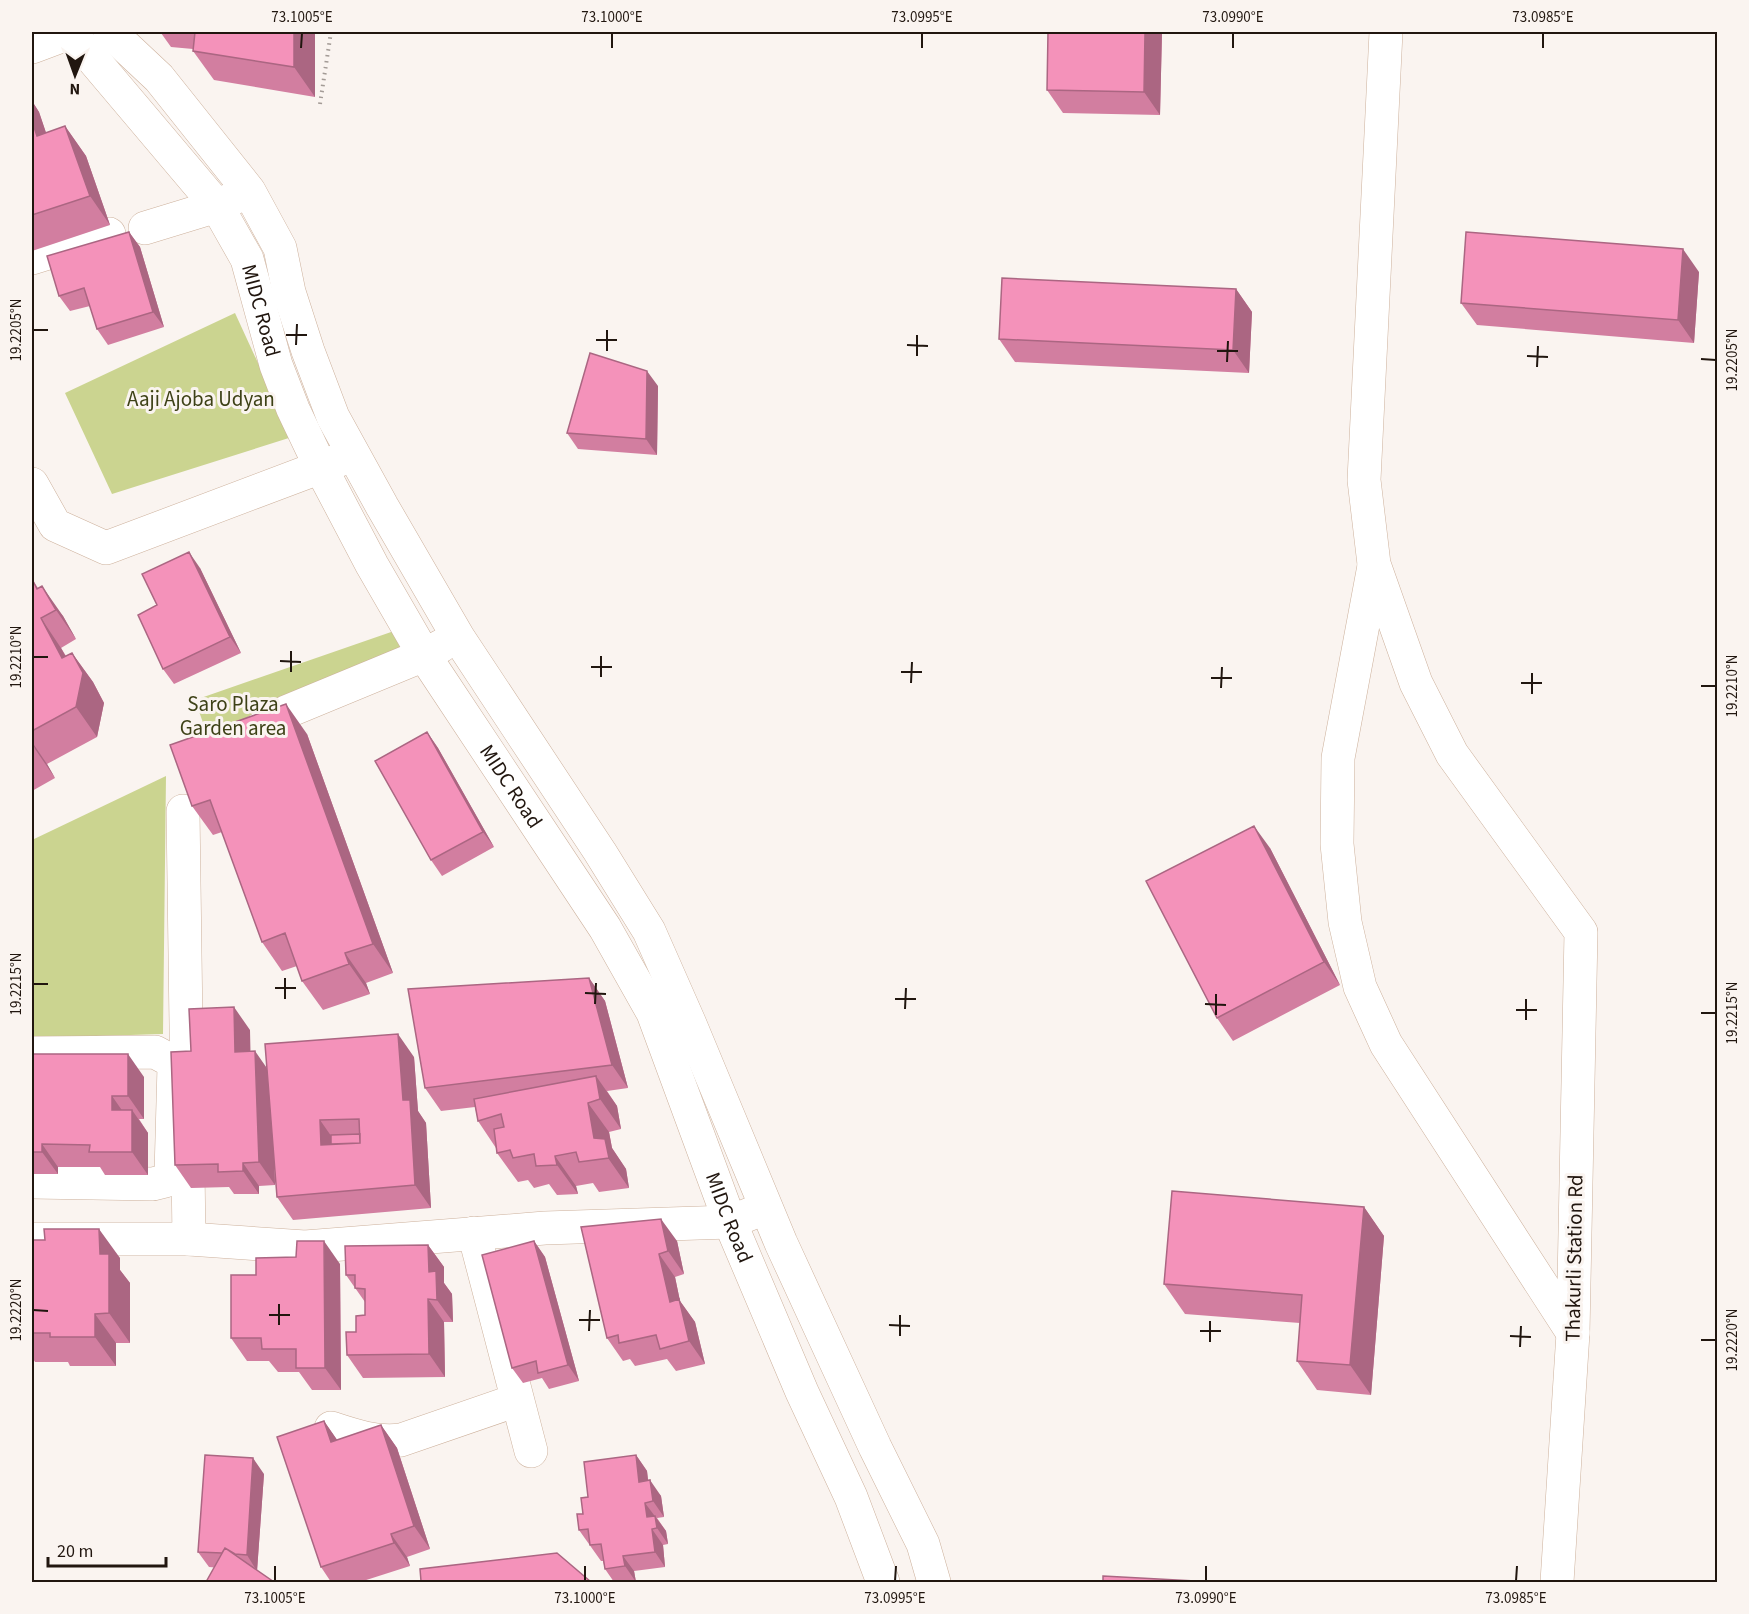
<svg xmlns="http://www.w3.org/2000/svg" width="1749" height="1614" font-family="'Source Sans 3',sans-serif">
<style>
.green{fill:#cbd490}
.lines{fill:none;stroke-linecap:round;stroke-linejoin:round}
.minor-casing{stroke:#cdb19c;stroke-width:34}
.path{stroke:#a39b96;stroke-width:4;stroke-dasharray:1.5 4.5;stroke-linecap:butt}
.minor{stroke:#fff;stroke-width:33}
.wall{fill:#d27ea0}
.shaded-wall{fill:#ab6682}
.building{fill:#f492ba;stroke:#ab6682;stroke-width:1.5;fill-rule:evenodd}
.ticks{fill:none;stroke:#21160f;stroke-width:2}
.labels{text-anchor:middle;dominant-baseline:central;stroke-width:6;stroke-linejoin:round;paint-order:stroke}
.street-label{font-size:21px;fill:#21160f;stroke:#faf4f0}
.park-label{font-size:21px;fill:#3d4116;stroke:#faf4f0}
.neatline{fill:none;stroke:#21160f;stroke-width:2}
.ticks-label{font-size:15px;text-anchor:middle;fill:#21160f}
</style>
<rect width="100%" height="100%" fill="#faf4f0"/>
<!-- green -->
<path class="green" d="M235,313l57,124 -180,57 -47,-101z
M394,631l22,43 -202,80 -19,-54z
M166,776l-3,258 -131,4v-198z"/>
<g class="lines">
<!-- minor casing -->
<g class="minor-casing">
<g id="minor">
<path id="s1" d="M70,32l147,174 30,53 29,106 17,44 28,59 51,97 52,90 181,273 48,85 77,209 72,170 49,105 32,85"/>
<path d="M110,32l49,46 90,113 31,57 9,44 19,59 25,66 49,89 76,131 142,215 49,79 41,93 91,219 94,204 48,97 11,38"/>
<path d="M1386,32l-22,448 10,84 42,119 36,71 129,178 -8,401 -16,249"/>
<path d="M32,47l40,-15"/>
<path d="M145,228l72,-22 17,-8"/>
<path d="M32,258l77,-24"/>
<path d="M32,484l23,41 51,23 236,-89"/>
<path d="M1374,566l-36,192 -1,86 8,78 15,65 26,57 187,289"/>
<path d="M252,734l34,-22 138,-57 17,-9"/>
<path d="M183,811l6,428"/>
<path d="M32,1053l123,-1 13,7 6,7 -3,107 -6,8 -12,3 -121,-2"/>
<path d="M474,1233l57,218"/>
<path d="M32,1239h157l116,8 240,-19 185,-6 20,-8"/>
<path d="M331,1428c24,8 45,15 70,12l116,-40"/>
</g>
</g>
<!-- path -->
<path class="path" d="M320,104l11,-72"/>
<!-- minor -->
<use href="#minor" class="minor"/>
</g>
<!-- wall -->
<path class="wall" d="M143,32h172v65l-101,-17 -21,-29v-2l-22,-2 -10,-14z
M1162,32l-2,83 -97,-2 -16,-23z
M32,101l7,11 7,21 19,-7 21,30 24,69 -78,26z
M129,232l11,15 24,80 -56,18 -11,-16 -7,-23 -20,5 -11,-15z
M1699,272l-5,71 -217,-18 -16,-22z
M1236,289l16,23 -3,61 -234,-11 -16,-23z
M658,386l-1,69 -79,-6 -11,-16z
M200,568l41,85 -67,31 -11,-15 -6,-64z
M32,579l6,9 25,28 13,23 -15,9 5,8 6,-3 21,29 11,21 -7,34 -50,27 8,14 -23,13z
M427,732l11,16 56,99 -52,29 -11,-16z
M307,734l86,239 -27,10 4,11 -47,16 -21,-29 -5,-15 -15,5 -20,-29 -40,-110 -9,3 -21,-29z
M1270,848l70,137 -107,56 -16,-23z
M589,978l16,23 23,87 -21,3 10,15 4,23 -12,3 3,16 14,21 3,19 -30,4 -6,-9 -17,3 2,8 -21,1 -8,-11 -15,4 -6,-8 -10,2 -21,-29 -1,-5 -18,-27 -3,-14 -34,4 -16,-23z
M250,1030v22l17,17 147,-12 4,54 8,12 5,85 -138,12 -16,-23 -3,-38 1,26 -16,1v8h-25l-5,-7 -38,1 -16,-23 16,-114z
M32,1054l112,23v42h-5l9,14v42h-43l-5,-8h-42v7h-26z
M1364,1207l20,29 -13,159 -54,-5 -20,-29 3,-38 -115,-9 -21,-30z
M581,1227l96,14 7,33 -9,3 5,24 15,21 10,42 -29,7 -9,-12 -32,7 -5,-7 -7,2 -16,-23z
M32,1240l88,18v12l10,13v60h-14v23h-46l-2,-4h-33l-3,-5z
M534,1241l11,16 34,124 -30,8 -7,-11 -19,5 -11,-15z
M428,1245l16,22v16l8,11 1,28h-9l1,55 -82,1 -16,-23 9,-23 9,-17v-13l-19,-27z
M340,1264l1,126h-29l-13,-18h-21l-9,-11h-22l-16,-23 25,-63z
M324,1421l13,19 44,-15 16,23 33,101 -23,8 3,9 -50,16h-29l-10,-15z
M636,1455l11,16 1,10 13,15 3,21 -7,1 9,13 2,13 -5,1 2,22 -31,4 2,11h-22l-9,-13 -2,-8h-2l-22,-31 9,-33z
M264,1474l-7,97 -48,-4 -11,-15z"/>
<!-- shaded-wall -->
<path class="shaded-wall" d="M294,32h21v65l-21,-30z
M1145,32h17l-2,83 -16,-23z
M32,101l7,11 18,53 -20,-29 -5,-15z
M65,126l21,30 24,69 -20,-29z
M129,232l11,15 24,80 -11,-15z
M1683,249l16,23 -5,71 -16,-23z
M1236,289l16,23 -3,61 -16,-23z
M647,371l11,15 -1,69 -11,-16z
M189,552l11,16 41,85 -11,-16z
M42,586l21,30 13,23 -20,-29z
M41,618l20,30 20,36 -9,-31 21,29 11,21 -7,34 -21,-30 -14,-49z
M286,704l21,30 86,239 -20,-29z
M427,732l11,16 56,99 -11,-15z
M32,742l15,22 8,14 -20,-29z
M1254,826l16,22 70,137 -16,-23z
M345,953l21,30 4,11 -21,-30z
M589,978l16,23 23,87 -16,-23z
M234,1007l16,23 1,45 -16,-23z
M398,1034l16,23 4,54 8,12 5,85 -16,-23 -12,-85z
M255,1051l16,23 4,111 -16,-23z
M128,1054l16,23v42l-16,-23z
M596,1076l21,30 4,23 -21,-30z
M112,1096l16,23 -16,-9z
M588,1103l21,29 3,16 14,21 3,19 -35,-50z
M132,1110l16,23v42l-16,-23z
M320,1120l16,23 1,16 -16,-14z
M42,1144l16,23v7l-16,-22z
M555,1156l21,30 2,8 -21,-29z
M243,1163l16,23v8l-16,-23z
M1364,1207l20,29 -13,159 -21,-30z
M661,1219l16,22 7,33 -16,-23z
M99,1229l21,29v12l10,13v60l-21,-30 -9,-59z
M324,1241l16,23 1,126 -16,-22z
M534,1241l11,16 34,124 -11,-16z
M428,1245l16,22v16l8,11 1,28 -16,-22 -8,-28z
M659,1254l16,23 5,24 15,21 10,42 -16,-23 -19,-39z
M428,1299l16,23 1,55 -16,-23z
M95,1314l21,29v23l-21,-29z
M324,1421l16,23 -9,-2z
M381,1425l16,23 33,101 -16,-23z
M636,1455l11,16 3,26 -11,-15z
M253,1458l11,16 -7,97 -10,-16z
M650,1480l11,16 3,21 -11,-16z
M645,1503l21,28 2,13 -11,-16 -10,-11z
M652,1529l11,16 2,22 -10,-15z
M391,1534l16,23 3,9 -16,-23z
M623,1556l11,15 2,11 -11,-16z"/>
<!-- building -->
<path class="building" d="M195,32h99v35l-101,-16z
M1048,32h97l-1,60 -97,-2z
M32,121l5,15 28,-10 25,70 -58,19z
M129,232l24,80 -56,17 -13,-41 -25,8 -12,-40z
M1466,232l217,17 -5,71 -217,-17z
M1002,278l234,11 -3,61 -234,-11z
M590,353l57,18 -1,68 -79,-6z
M189,552l41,85 -67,32 -25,-54 19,-10 -15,-31z
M32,579l5,10 5,-3 14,24 -15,8 21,40 10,-5 11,20 -7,34 -44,24z
M286,704l87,240 -28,9 4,11 -47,17 -17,-48 -23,9 -52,-142 -18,6 -22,-61z
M427,732l56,100 -52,28 -56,-99z
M1254,826l70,136 -107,56 -71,-137z
M589,978l23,87 -187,23 -17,-99z
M234,1007l1,45 20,-1 4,111 -16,1v8l-25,1v-8l-43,1 -4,-113 20,-1 -2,-42z
M398,1034l5,66h7l5,85 -138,12 -12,-153zM359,1119l1,24 -39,2 -1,-25z
M32,1054h96v42h-16v14h20v42h-43l1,-7 -48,-1v8h-10z
M596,1076l4,23 -12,4 6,35 11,1 4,19 -30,4 -3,-10 -21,4 2,9 -21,1 -2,-12 -21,4 -3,-8 -13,3 -3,-24 10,-2 -3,-13 -23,7 -4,-22z
M360,1134v9l-29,1v-9z
M1172,1191l192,16 -14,158 -53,-4 5,-66 -138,-11z
M661,1219l7,32 -9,3 11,48 9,-3 10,42 -29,8 -4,-14 -37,8 -1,-8 -11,3 -26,-111z
M44,1229h55l1,25h9v59l-14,1v23h-45v-4h-18v-93h13z
M297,1241h27l1,127h-29v-19h-34l-1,-11h-30v-63h25v-17l40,-1z
M534,1241l34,124 -30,8 -2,-12 -24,7 -30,-113z
M428,1245l1,27 7,-1 1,29 -9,-1 1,55 -82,1 -1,-23h10v-16l9,-1v-26l-10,-1v-13h-9l-1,-29z
M324,1421l7,21 50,-17 33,101 -23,8 3,9 -73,24 -44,-130z
M205,1455l48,3 -6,97 -12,-1 -10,-6 -3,5 -24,-1z
M636,1455l3,27 11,-2 3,21 -8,2 2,14 8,-1 2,12 -5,1 3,23 -32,4 2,10 -20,3 -4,-25 -11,1 -2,-16 -9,1 -2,-16h6l-2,-16 7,-1 -4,-35z
M225,1548l49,34h-68z
M557,1553l34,29h-183l13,-1 -1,-12z
M1103,1576l111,6h-111z"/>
<!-- ticks -->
<path class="ticks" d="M301,48l1,-15M612,48v-15M922,48v-15M1233,48v-15M1543,48v-15M33,330h15M286,335h21M596,340h21M296,345l1,-21M907,345l21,1M607,351v-21M1217,351h21M917,356v-21M1527,356l21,1M1701,359l15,1M1227,362l1,-21M1537,367l1,-21M33,657h15M280,661l21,1M591,667h21M291,672v-21M901,672h21M601,677v-21M1211,678h21M911,683l1,-21M1521,683h21M1701,686h15M1221,688l1,-21M1532,694v-21M33,984h15M275,988h21M585,993l21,1M285,999v-21M895,999h21M595,1004l1,-21M1205,1004l21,1M905,1009l1,-21M1516,1010h21M1701,1013h15M1216,1015v-21M1526,1020v-21M33,1310l15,1M269,1315h21M579,1320h21M279,1325v-21M889,1325l21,1M589,1331l1,-21M1200,1331h21M900,1336v-21M1510,1336l21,1M1701,1340h15M1210,1342v-21M1520,1347l1,-21M275,1581v-15M585,1581v-15M895,1581l1,-15M1206,1581v-15M1516,1581l1,-15"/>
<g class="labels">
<!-- street labels -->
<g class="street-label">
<text stroke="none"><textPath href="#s1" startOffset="342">MIDC Road</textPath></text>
<text stroke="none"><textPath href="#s1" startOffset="882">MIDC Road</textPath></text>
<text stroke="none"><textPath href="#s1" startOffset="1368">MIDC Road</textPath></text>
<text transform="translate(1574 1258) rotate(-89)">Thakurli Station Rd</text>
</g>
<!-- park labels -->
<g class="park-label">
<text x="201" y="399">Aaji Ajoba Udyan</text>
<text x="233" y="704">Saro Plaza<tspan x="233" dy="24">Garden area</tspan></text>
</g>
</g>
<!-- border -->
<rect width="1749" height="1614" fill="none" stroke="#faf4f0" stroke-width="66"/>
<!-- north arrow -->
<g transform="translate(75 75) rotate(181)" stroke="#faf4f0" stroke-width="4.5" paint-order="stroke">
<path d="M0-4.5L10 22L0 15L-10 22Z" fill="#21160f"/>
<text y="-9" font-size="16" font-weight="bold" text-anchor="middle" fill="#21160f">N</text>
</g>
<!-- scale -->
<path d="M48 1557v9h118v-9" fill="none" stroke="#21160f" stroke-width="3"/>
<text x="57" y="1557" font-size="18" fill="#21160f" stroke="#faf4f0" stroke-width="4.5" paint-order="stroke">20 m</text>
<rect x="33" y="33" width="1683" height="1548" class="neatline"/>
<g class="ticks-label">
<text x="302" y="22">73.1005°E</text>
<text x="612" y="22">73.1000°E</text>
<text x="922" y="22">73.0995°E</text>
<text x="1233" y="22">73.0990°E</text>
<text x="1543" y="22">73.0985°E</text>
<text transform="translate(16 330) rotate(-90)" y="5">19.2205°N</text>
<text transform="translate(1732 360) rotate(-90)" y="5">19.2205°N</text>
<text transform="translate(16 657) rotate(-90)" y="5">19.2210°N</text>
<text transform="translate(1732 686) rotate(-90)" y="5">19.2210°N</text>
<text transform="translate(16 984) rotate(-90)" y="5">19.2215°N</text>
<text transform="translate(1732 1013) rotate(-90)" y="5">19.2215°N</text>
<text transform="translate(16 1310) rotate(-90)" y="5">19.2220°N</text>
<text transform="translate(1732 1340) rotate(-90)" y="5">19.2220°N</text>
<text x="275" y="1603">73.1005°E</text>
<text x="585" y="1603">73.1000°E</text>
<text x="895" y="1603">73.0995°E</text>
<text x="1206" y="1603">73.0990°E</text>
<text x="1516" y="1603">73.0985°E</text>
</g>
</svg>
